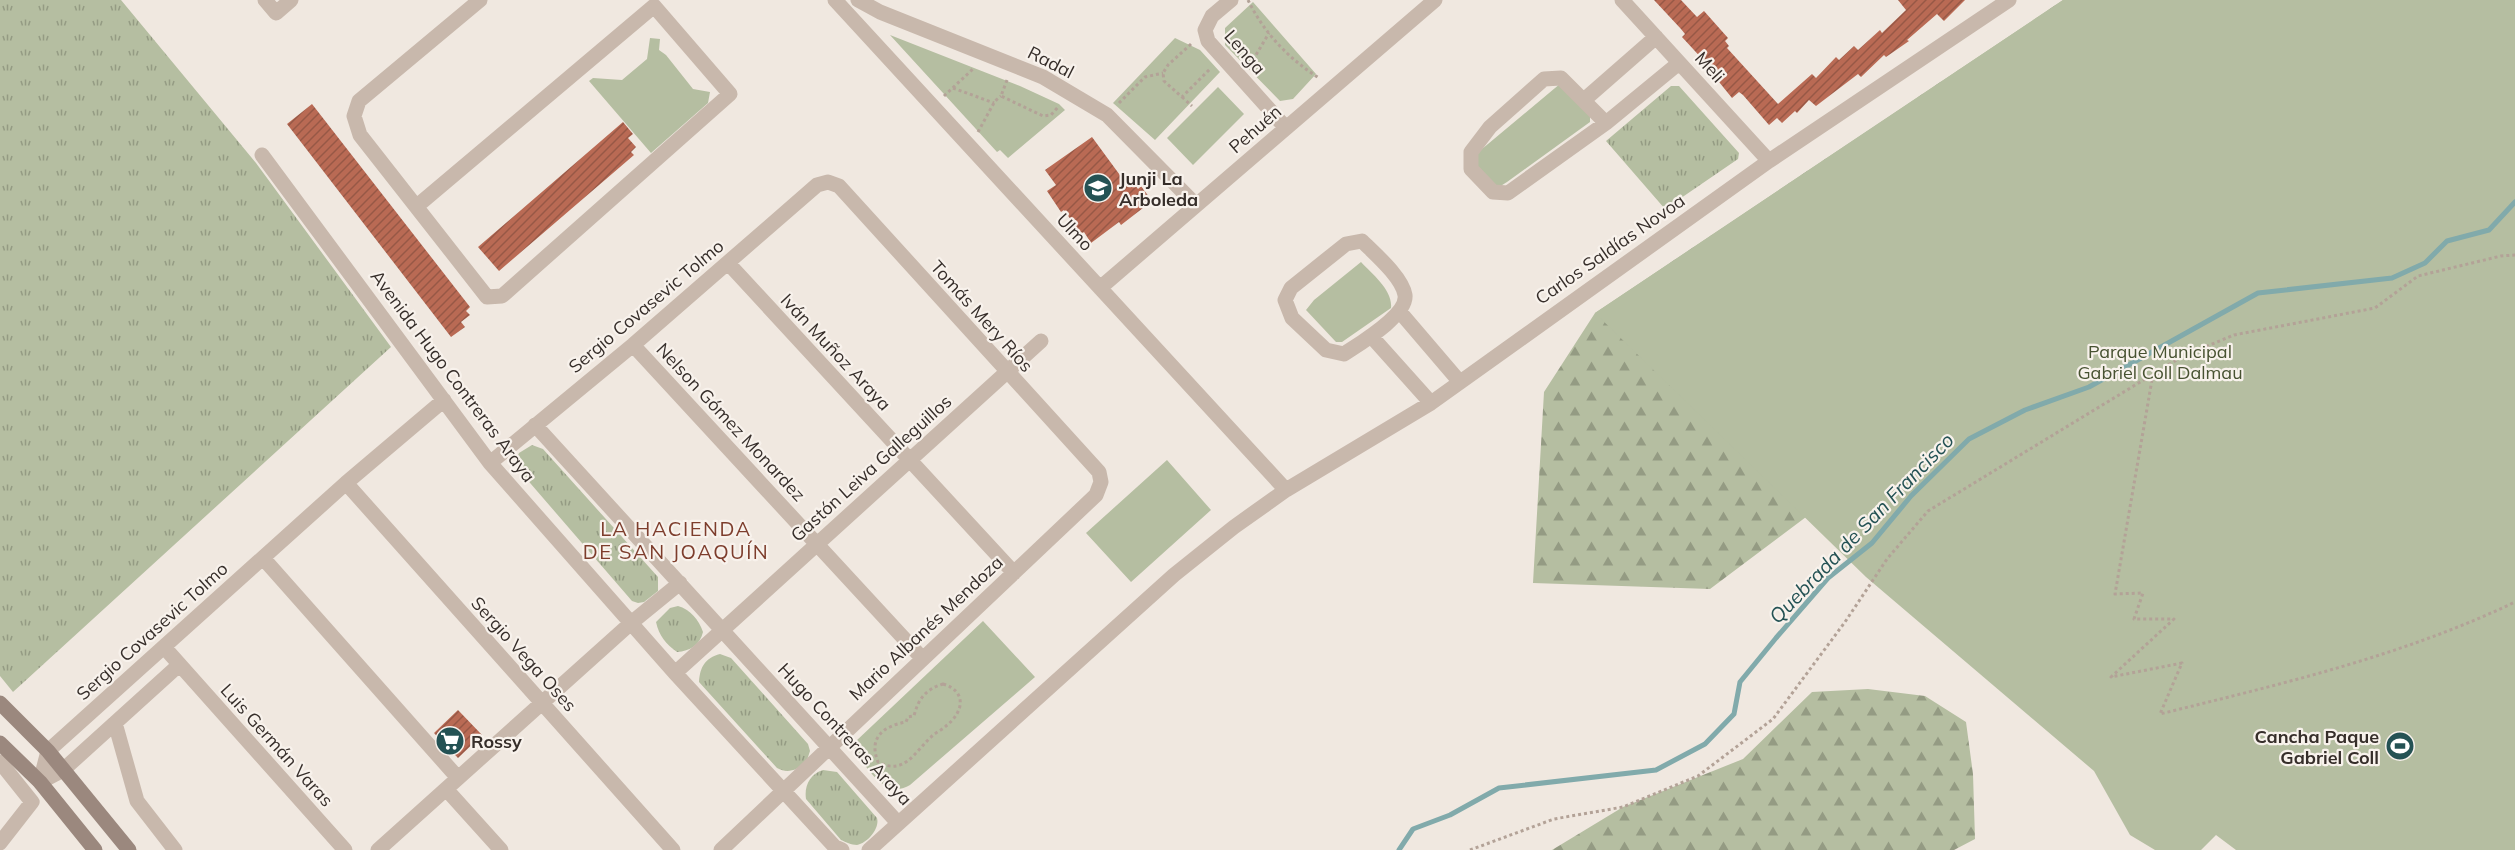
<svg xmlns="http://www.w3.org/2000/svg" width="2515" height="850" font-family="Mulish,sans-serif">
<style>
.grass{fill:url(#grass-tufts)}
.forest{fill:url(#forest-firs)}
.green{fill:#b5bea1}
.lines{fill:none;stroke-linecap:round;stroke-linejoin:round}
.stream{stroke:#81aaab;stroke-width:5}
.building{fill:url(#building-hatch)}
.path{stroke:#b3a297;stroke-width:3;stroke-dasharray:3 3;stroke-linecap:butt}
.street{stroke:#c8b8ac;stroke-width:15}
.secondary{stroke:#9b887e;stroke-width:15}
.labels{text-anchor:middle;dominant-baseline:central;stroke-width:4.5;stroke-linejoin:round;paint-order:stroke}
.street-label{font-size:18px;fill:#362e2a;stroke:#f8f2ec}
.poi-label{font-size:18px;font-weight:bold;fill:#362e2a;stroke:#f8f2ec;text-anchor:start}
.park-label{font-size:18px;fill:#475231;stroke:#f8f2ec}
.neighbourhood-label{font-size:20px;letter-spacing:1.5px;fill:#7d3d2c;stroke:#f8f2ec}
.water-label{font-size:20px;font-style:italic;fill:#245254;stroke:#f8f2ec}
</style>
<defs>
<pattern id="grass-tufts" width="24" height="20" patternUnits="userSpaceOnUse" patternTransform="scale(1.5)"><rect width="24" height="20" fill="#b5bea1"/><path d="M3 7l-1-3M5 7V3M7 7l1-3M15 17l-1-3M17 17v-4M19 17l1-3" fill="none" stroke="#949b83"/></pattern>
<pattern id="forest-firs" width="22" height="20" patternUnits="userSpaceOnUse" patternTransform="scale(1.5)"><rect width="22" height="20" fill="#b5bea1"/><path d="M5 1l3.5 6h-7zM16 11l3.5 6h-7z" fill="#949b83"/></pattern>
<pattern id="building-hatch" width="6" height="6" patternUnits="userSpaceOnUse" patternTransform="scale(1.5)"><rect width="6" height="6" fill="#b96a54"/><path d="M-1 1l2-2M0 6l6-6M5 7l2-2" fill="none" stroke="#975846"/></pattern>
</defs>
<rect width="100%" height="100%" fill="#f0e8e0"/>
<!-- grass -->
<path class="grass" d="M0,0h121l135,163 135,184 -378,345 -13,-16z
M1671,86h8l60,67 -1,6 -73,50 -59,-68z
M532,445l11,4 115,128v14l-14,11 -6,1 -6,-2 -114,-132 -3,-7 4,-9z
M678,606c12,3 21,14 25,26 -3,13 -13,19 -26,20 -11,-8 -18,-16 -21,-30l14,-14z
M720,654l11,4 77,86 2,7 -4,12c-10,7 -18,11 -29,5l-78,-86c1,-15 6,-24 21,-28z
M823,770l14,2 40,46c3,10 -9,25 -20,27 -6,0 -11,-3 -16,-5l-35,-41c-2,-13 4,-25 17,-29z"/>
<!-- forest -->
<path class="forest" d="M2063,0h452l-649,472 -156,117 -177,-6 11,-191 51,-79z
M1868,689l57,7 41,26 7,52 2,65 -21,11h-402l71,-43 120,-48 69,-67z"/>
<!-- green -->
<path class="green" d="M2063,0h452v850h-279l-20,-15 -15,15h-46l-25,-15 -36,-64 -228,-194 -271,-264z
M1253,2l63,72 -23,25 -13,2 -55,-56v-17z
M890,35l130,51 39,18 6,6 -57,48 -8,-8 -3,2z
M650,38l10,1 -1,11 7,5 27,34 17,3 -2,11 -57,50 -62,-72 4,-3 29,2 25,-21z
M1175,38l25,12 20,22 -65,68 -42,-37z
M1561,83l29,28v11l-83,60 -8,5c-11,-7 -21,-16 -26,-28l9,-10z
M1218,87l26,27 -51,51 -26,-27z
M1361,262c11,12 32,28 30,46l-49,34h-6l-30,-32 8,-10z
M1167,460l44,50 -80,72 -45,-49z
M983,621l52,56 -125,108c-25,15 -42,-17 -56,-34l1,-9z"/>
<g class="lines">
<!-- stream -->
<path class="stream" d="M1399,850l14,-21 37,-14 49,-27 157,-18 49,-26 29,-30 6,-32 36,-44 52,-60 44,-35 39,-47 58,-57 56,-29 64,-23 169,-94 134,-15 33,-15 22,-22 42,-11 26,-28"/>
</g>
<!-- building -->
<path class="building" d="M1654,0h27l16,17 7,-6 24,27 -3,3 4,5 -2,2 51,56 34,-30 4,4 20,-21 3,3 15,-14 4,4 22,-20 2,3 24,-23 -8,-10h67l-21,21 -7,-7 -30,26 2,1 -23,16 -2,-2 -23,22 -3,-3 -42,32 -7,-6 -12,13 -2,-2 -13,12 -5,-5 -8,7 -26,-30 -4,-3 -7,6 -17,-21 2,-2 -35,-38 3,-3 -4,-5z
M312,104l158,203 -4,4 4,4 -9,7 4,5 -14,10 -164,-213z
M623,122l10,12 -5,4 8,9 -5,5 3,3 -135,116 -21,-24z
M1092,137l33,45 5,-4 8,11 3,-3 11,15 -31,24 -2,-3 -28,21 -7,-11 -3,2 -17,-24 -3,2 -14,-21 9,-6 -11,-15z
M458,710l24,25 -24,23 -24,-25z"/>
<g class="lines">
<!-- path -->
<path class="path" d="M1248,0c16,33 41,59 71,78
M1191,44l-23,21 -5,8 1,8 18,16 29,-29
M1250,65l19,-32
M1007,80l-6,16 42,20 8,-1 8,-9
M953,88l41,15
M944,96l30,-28
M1182,97l10,9
M1119,103l26,-26 18,-4
M978,132l17,-31 6,-5
M2153,374l-38,220 28,-1 -9,26h40l-63,58 71,-14 -22,51c121,-30 242,-58 355,-112
M943,684c24,7 21,28 3,42 -4,4 -10,6 -15,11 -16,15 -27,39 -53,25 -10,-25 6,-36 28,-40l2,-5 6,-1c4,-17 12,-27 29,-32z
M1470,850l84,-31 69,-12 75,-31 75,-57 72,-97 42,-63 41,-48 255,-155 51,-21 141,-27 43,-32 83,-20 14,-1"/>
<!-- street -->
<path class="street" d="M265,0l11,13 15,-13
M835,0l451,490
M858,0l22,12 163,65 64,38 89,90
M1231,0l-19,16 -7,14 3,11 78,87
M1622,0l147,161
M1584,100l72,-63
M1606,123l-45,-45 -17,1 -54,48 -19,25v17l22,23 15,1 98,-70 73,-60
M262,155l228,308 185,210 160,174 7,3
M417,206l237,-200 76,88 -228,202 -15,1 -127,-162 -6,-19 5,-15 121,-101
M1362,241c13,13 40,36 43,54 3,20 -46,49 -61,59l-18,-4 -34,-32 -7,-18 6,-12 55,-44z
M728,263l286,310
M1100,288l335,-288
M1400,312l59,69
M1371,336l60,67
M633,345l289,313
M535,425l363,398
M490,463l143,-118 184,-160 11,-3 11,4 260,286 2,10 -5,13 -375,355
M346,483l327,367
M263,558l195,220
M164,647l181,203
M675,673l366,-332
M115,723l22,78 38,49
M0,762l32,40 -32,41
M40,782l8,-31 298,-268 98,-83
M40,782l23,-12 116,-105
M446,789l55,61
M378,850l253,-227 49,-40
M869,850l305,-275 60,-48 52,-37 145,-87 338,-242 240,-161"/>
<!-- secondary -->
<path class="secondary" d="M0,703l48,48 81,99
M0,743l40,39 55,68"/>
</g>
<!-- icons -->
<defs>
<g id="school-disc" transform="scale(1.5)"><circle r="9.5" fill="#245254" stroke="#f8f2ec"/><path d="M0-5L7-2L0 1L-7-2ZM-4 1L0 2.5L4 1V4Q0 6-4 4Z" fill="#fff"/></g>
<g id="supermarket-disc" transform="scale(1.5)"><circle r="9.5" fill="#245254" stroke="#f8f2ec"/><path d="M-6-5.5h2.5l.6 2H6L4.5 2H-2.5L-4.4-4H-6ZM-1.5 3.2a1.3 1.3 0 1 0 .1 0ZM3 3.2a1.3 1.3 0 1 0 .1 0Z" fill="#fff"/></g>
<g id="stadium-disc" transform="scale(1.5)"><circle r="9.5" fill="#245254" stroke="#f8f2ec"/><path d="M0-5a6.5 5 0 1 0 0 10a6.5 5 0 1 0 0-10ZM-3.5-1.8h7v3.6h-7Z" fill="#fff"/></g>
</defs>
<g fill-rule="evenodd">
<use href="#school-disc" x="1098" y="188"/>
<use href="#supermarket-disc" x="450" y="741"/>
<use href="#stadium-disc" x="2400" y="746"/>
</g>
<g class="labels">
<!-- street labels -->
<g class="street-label">
<text transform="translate(1245 52) rotate(49)">Lenga</text>
<text transform="translate(1051 62) rotate(27)">Radal</text>
<text transform="translate(1710 67) rotate(48)">Meli</text>
<text transform="translate(1255 129) rotate(-41)">Pehuén</text>
<text transform="translate(1075 232) rotate(47)">Ulmo</text>
<text transform="translate(1610 249) rotate(-35)">Carlos Saldías Novoa</text>
<text transform="translate(646 306) rotate(-40)">Sergio Covasevic Tolmo</text>
<text transform="translate(982 316) rotate(48)">Tomás Mery Ríos</text>
<text transform="translate(836 352) rotate(47)">Iván Muñoz Araya</text>
<text transform="translate(453 376) rotate(53)">Avenida Hugo Contreras Araya</text>
<text transform="translate(731 422) rotate(47)">Nelson Gómez Monardez</text>
<text transform="translate(871 468) rotate(-42)">Gastón Leiva Galleguillos</text>
<text transform="translate(926 628) rotate(-43)">Mario Albanés Mendoza</text>
<text transform="translate(152 631) rotate(-42)">Sergio Covasevic Tolmo</text>
<text transform="translate(524 654) rotate(48)">Sergio Vega Oses</text>
<text transform="translate(845 734) rotate(47)">Hugo Contreras Araya</text>
<text transform="translate(277 745) rotate(48)">Luis Germán Varas</text>
</g>
<!-- poi labels -->
<g class="poi-label">
<text x="1119" y="178">Junji La<tspan x="1119" dy="21">Arboleda</tspan></text>
<text x="2379" y="736" text-anchor="end">Cancha Paque<tspan x="2379" dy="21">Gabriel Coll</tspan></text>
<text x="471" y="741">Rossy</text>
</g>
<!-- park labels -->
<g class="park-label">
<text x="2160" y="351">Parque Municipal<tspan x="2160" dy="21">Gabriel Coll Dalmau</tspan></text>
</g>
<!-- neighbourhood labels -->
<g class="neighbourhood-label">
<text x="676" y="528">LA HACIENDA<tspan x="676" dy="23">DE SAN JOAQUÍN</tspan></text>
</g>
<!-- water labels -->
<g class="water-label">
<text transform="translate(1861 528) rotate(-46)">Quebrada de San Francisco</text>
</g>
</g>
</svg>
